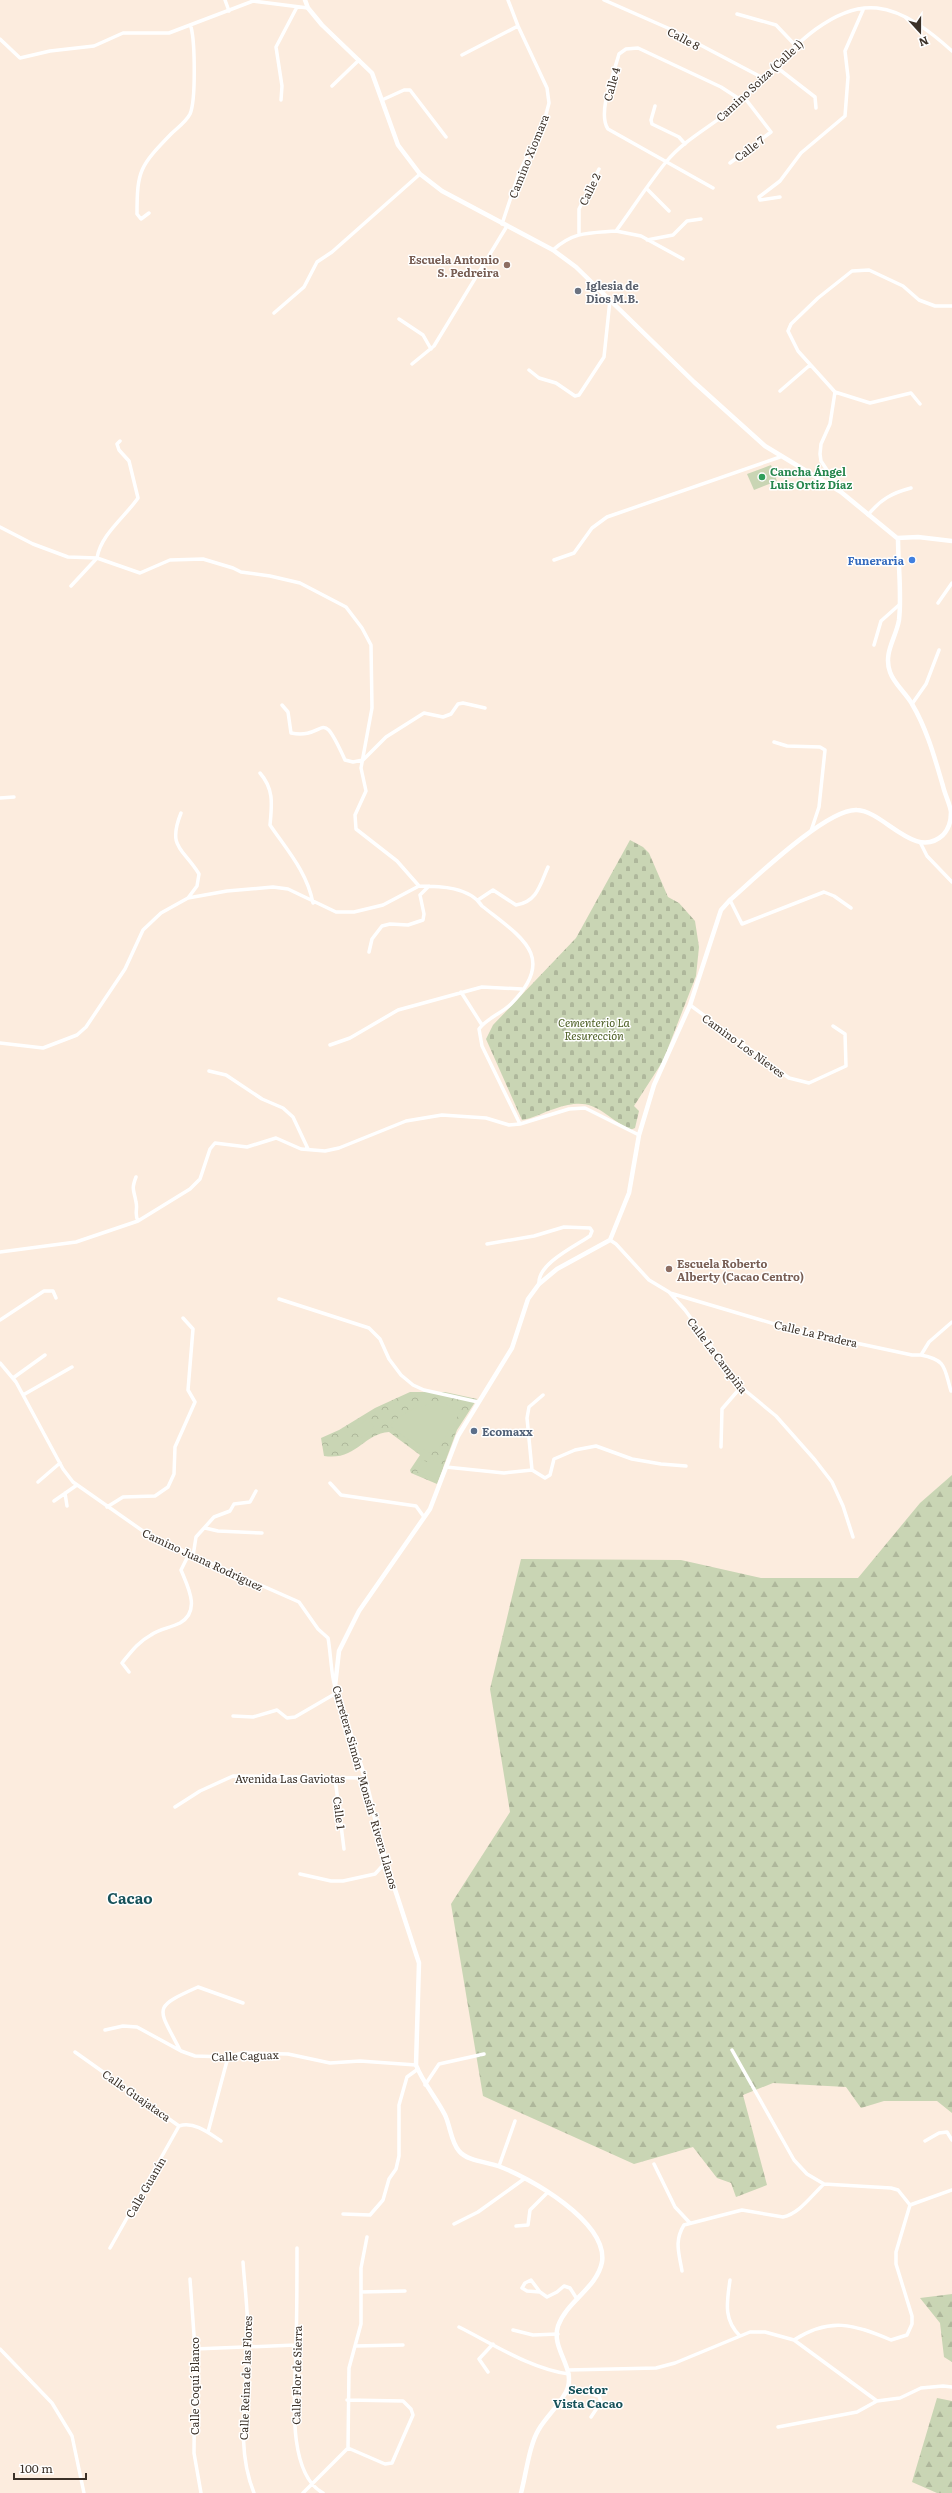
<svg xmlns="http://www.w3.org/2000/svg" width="952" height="2493" font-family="Literata,serif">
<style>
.forest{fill:url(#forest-firs)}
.cemetery{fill:url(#cemetery-stones)}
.park{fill:url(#park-crowns)}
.pitch{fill:#c9d5b4}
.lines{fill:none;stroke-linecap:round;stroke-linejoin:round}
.minor{stroke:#fff;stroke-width:3.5}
.tertiary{stroke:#fff;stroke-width:4.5}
.education-dot{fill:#8d6e63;stroke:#fff;stroke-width:1.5}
.worship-dot{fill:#6b7280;stroke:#fff;stroke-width:1.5}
.leisure-dot{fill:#2e9e5b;stroke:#fff;stroke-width:1.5}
.shop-dot{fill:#3f7fe0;stroke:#fff;stroke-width:1.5}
.service-dot{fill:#5c6f8a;stroke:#fff;stroke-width:1.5}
.labels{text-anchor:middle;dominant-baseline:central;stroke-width:3;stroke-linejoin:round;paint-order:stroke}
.street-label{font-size:11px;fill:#3b3128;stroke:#fff}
.education-label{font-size:11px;font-weight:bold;fill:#785e54;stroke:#fff;text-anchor:end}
.worship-label{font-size:11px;font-weight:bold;fill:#5b616d;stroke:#fff;text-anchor:start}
.leisure-label{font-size:11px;font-weight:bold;fill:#27864d;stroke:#fff;text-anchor:start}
.shop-label{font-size:11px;font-weight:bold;fill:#366cbe;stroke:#fff;text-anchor:end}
.park-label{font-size:11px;font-style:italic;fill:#4c5e24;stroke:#fff}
.service-label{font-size:11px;font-weight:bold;fill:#4e5e75;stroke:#fff;text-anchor:start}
.neighbourhood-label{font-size:12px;font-weight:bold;fill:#17525a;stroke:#fff}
.district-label{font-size:15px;font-weight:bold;fill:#17525a;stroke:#fff}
</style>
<defs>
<pattern id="forest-firs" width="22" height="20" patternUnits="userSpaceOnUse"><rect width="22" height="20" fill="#c9d5b4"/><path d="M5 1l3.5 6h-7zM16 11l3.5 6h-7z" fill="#aeb79b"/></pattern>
<pattern id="cemetery-stones" width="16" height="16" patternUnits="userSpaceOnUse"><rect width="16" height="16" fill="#c9d5b4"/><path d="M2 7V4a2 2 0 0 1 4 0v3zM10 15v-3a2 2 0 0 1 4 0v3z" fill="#aeb79b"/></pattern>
<pattern id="park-crowns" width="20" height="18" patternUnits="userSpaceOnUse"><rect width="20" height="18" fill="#c9d5b4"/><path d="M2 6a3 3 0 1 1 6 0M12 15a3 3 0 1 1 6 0" fill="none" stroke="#aeb79b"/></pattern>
</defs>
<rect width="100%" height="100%" fill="#fcecde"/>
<!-- forest -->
<path class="forest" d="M952,1475v638l-15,-12h-53l-23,7 -15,-21 -73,-4 -30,12 24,90 -31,12 -5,-14 -14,-5 -24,-31 -59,17 -151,-68 -32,-192 59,-92 -20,-123 31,-130 160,1 80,18h97l62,-75z
M952,2294v68l-8,-5 -4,-34 -20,-25z
M937,2398l15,3v92h-15l-25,-11z"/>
<!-- cemetery -->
<path class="cemetery" d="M630,840l13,7 6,6 19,44 11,6 16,18 4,26 -3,29 -33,85 -29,45 5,5 -4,17 -5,2c-32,-18 -36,-35 -76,-21 -10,3 -22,10 -32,11l-36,-81 7,-14 83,-87z"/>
<!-- park -->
<path class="park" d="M410,1392h35l32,7 -20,31 -20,54 -26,-11 -1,-3 10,-15 -31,-23c-26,2 -33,29 -65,24l-3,-18 18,-8 36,-22z"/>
<!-- pitch -->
<path class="pitch" d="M771,465l6,16 -23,9 -7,-16z
M430,1404h14l17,6 -23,40 -8,3 -20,-12 -20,-15c11,-13 23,-18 40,-22z
M367,1419l7,8 -13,11 -7,-8z
M428,1459l12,4 -1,3 4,2 -5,12 -21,-8 5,-12 5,2z"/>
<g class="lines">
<!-- minor -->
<path class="minor" d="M225,0l4,11
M604,0l66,29 93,49
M737,14l39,11 19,20
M0,39l20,19 30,-7 44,-5 29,-13h46l84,-32 55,7
M462,55l56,-29
M775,66l40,31 1,11
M332,86l27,-26
M281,100l1,-14 -6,-39 21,-40
M382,100l22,-10h6l36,47
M655,106l-4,14 1,4 27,13 6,7
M730,163l41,-31 -27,-35
M713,188l-105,-59c-11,-16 6,-56 11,-75l7,-5 12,-1 83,39 20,13
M647,189l22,22
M780,197l-20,3 -1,-3 21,-16 21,-28 44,-37 3,-39 -3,-26 18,-41
M149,213l-8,6 -4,-5c0,-44 3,-48 34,-80 6,-6 15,-12 19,-20 6,-13 5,-72 1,-87
M502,224l17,-51 25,-51 5,-19 -2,-15 -29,-62 -10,-26
M616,231l25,5 42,23
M579,233v-24l20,-40
M647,240l26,-5 14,-14 14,-2
M553,250c21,-19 37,-17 63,-19 17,-23 32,-47 50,-69 18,-22 44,-35 66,-53 37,-32 89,-107 145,-101 28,3 55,25 75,43
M274,313l30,-26 13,-25 15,-10 88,-78
M399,319l24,16 8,14
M412,364l22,-18 73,-120
M529,370l10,8 17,5 19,13 4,-1 25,-38 6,-57
M780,391l30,-26
M835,392l35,11 41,-10 9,11
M841,491l-20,-30 -1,-7 1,-10 9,-20 5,-32 -37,-41 -10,-20 3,-7 27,-26 34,-27 17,-1 34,16 16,14 16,6h17
M868,515c13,-16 24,-22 43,-27
M0,527l33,17 35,13 29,1 43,15 30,-13 33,-1 30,9 8,4 29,4 30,7 46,24 16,21 9,17 1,63 -11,60 5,23 -11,24 1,14 41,32 22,25c21,0 51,1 63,20 39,31 76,51 29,98 -10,10 -24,14 -32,25l3,17 38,78
M554,560l20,-7 18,-25 15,-11 173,-60
M71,586l26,-28c4,-24 28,-41 41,-60l-9,-37 -10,-11 -2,-6 3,-3
M938,603l14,-20
M874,645l7,-24 18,-16
M912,704l14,-20 13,-34
M282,705l6,7 3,21c37,7 28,-30 54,27l8,2 10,-2 23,-23 38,-24 19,4 8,-3 7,-10 5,-1 22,5
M774,742l13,4 33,1 5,3 -6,57 -8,24
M260,773c14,16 12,31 10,52 17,25 37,47 43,78
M0,798l14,-1
M181,813c-14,35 2,35 18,61l-2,12 -9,12
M920,842l7,14 25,26
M478,900l15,-10 23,15c21,-3 24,-20 32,-38
M730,900l12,24 82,-32 10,4 17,12
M369,952l3,-13 10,-13 8,-2 18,1 15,-5 1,-6 -4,-19 9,-9
M461,992l21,33
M690,1005l99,73 20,5 37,-17 -1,-32 -12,-8
M0,1043l43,5 34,-13 9,-8 39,-58 18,-39 18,-17 27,-15 39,-7 46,-4 15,2 48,23h18l29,-7 36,-19
M330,1045l20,-7 48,-28 84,-23 40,2
M209,1071l17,4 36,24 21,9 10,9 15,32
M136,1177c-5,13 -2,13 0,25 2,7 -2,12 2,19
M610,1240l6,4 33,36 20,12 16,18 56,77 35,29 39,44 17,22 11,24 10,31
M487,1244l47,-8 30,-9 26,1 2,3 -2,5c-15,10 -53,28 -51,48
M0,1252l76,-10 62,-21 52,-32 10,-10 10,-30 5,-6 32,4 29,-9 25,11 24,2 14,-3 67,-27 36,-6 44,3 23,7 11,-1 49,-15 16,-1 54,27
M670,1293l125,37 117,25h9l8,-13 23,-20
M279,1299l90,29 11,11 9,20 12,16 12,10 11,5 54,12
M0,1320l44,-29h9l3,7
M921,1355c26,5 23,13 30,36
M0,1363l16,19 47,87 10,13 77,54 149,66 19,27 10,9c2,8 4,45 7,48
M13,1378l32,-23
M23,1395l49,-28
M721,1447l1,-38 19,-22
M446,1467l58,6 28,-3 13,8 5,-3 4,-16 21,-9 21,-4 36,13 29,5 25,2
M532,1470l-5,-52 2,-11 14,-12
M38,1482l22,-19
M330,1483l11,12 75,11 8,11
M65,1493l2,13
M54,1501l23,-16
M107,1507l16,-10 32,-1 13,-9 6,-13 1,-27 20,-45 -7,-12 5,-61 -10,-11
M205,1528l13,3 44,2
M193,1556l3,-19 18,-20 16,-6 4,-7 16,-2 6,-11
M129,1672l-7,-9c9,-11 16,-21 29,-28 8,-6 19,-7 29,-12 21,-12 8,-36 1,-53l8,-16
M233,1716l20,1 24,-7 10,8 8,-1 43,-25
M335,1778l9,71
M175,1807l25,-16 33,-15 132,2
M300,1874l31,7h12l32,-7 11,-12
M105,2030l18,-4 14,1 44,24 14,5 33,1 14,-4 46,1 42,9 30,-2 56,4
M180,2050c-22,-43 -29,-42 18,-63l45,16
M732,2050l62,110 13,14 17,10
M75,2052l104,74c15,-5 30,7 42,15
M425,2085l14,-21 45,-10
M208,2132l20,-75
M925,2141l14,-8 8,-1 5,8
M654,2164l21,43 15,16
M499,2166l16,-45
M910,2205l42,-15
M343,2214l27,1 13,-15 6,-21 7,-10 3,-13v-51l8,-28 11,-8
M454,2224l24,-12 46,-33
M516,2226l12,-1 2,-15 18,-18
M110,2248l69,-122
M297,2248c0,32 0,65 -1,98 0,37 -12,126 27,147
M243,2262c2,28 6,57 5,86 -1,49 -13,98 6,145
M190,2279l5,70 -1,104 7,40
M730,2280c-3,22 -7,39 10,56
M361,2292l44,-1
M540,2292l-13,-1 -5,-3 3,-5 6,-3 9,12 7,5 10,-5 7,-6 6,2 7,11
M459,2327c34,17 72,42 110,47
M513,2330l20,5 25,-1
M794,2340l83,61
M355,2346l48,-1
M0,2349l52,54 20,33 12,57
M195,2349l101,-4
M568,2370l88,-2 19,-5 75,-31h15l29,8c36,-23 59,-16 97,0l16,-5 5,-11v-8l-16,-52v-12l14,-47 -12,-15 -7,-2 -67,-4c-13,12 -24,29 -41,33l-41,-7 -58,15c-10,16 -5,28 -2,46
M488,2372l-9,-13 14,-15
M568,2388l31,8 2,6 -10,15
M347,2400l56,1 8,8 2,6 -21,48 -7,1 -37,-16
M778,2427l79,-15 20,-11 23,-3 21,-10 22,-2 9,1
M303,2493l45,-45 1,-80 12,-44v-56l6,-31"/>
<!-- tertiary -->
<path class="tertiary" d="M305,0l3,8 14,17 50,48 26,72 22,29 22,17 111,59 23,17 118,115 71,64 76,46 56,46 21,-1 34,4
M521,2493c5,-18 8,-48 18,-64 7,-12 26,-30 29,-42 6,-21 -17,-39 -10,-61 9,-25 39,-38 44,-64 6,-40 -73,-85 -104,-96 -11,-4 -31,-5 -39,-15 -8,-9 -9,-26 -14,-36 -9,-18 -22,-32 -29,-50l3,-102 -33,-101 -21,-84 -30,-92 4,-35 20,-40 71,-102 28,-73 54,-88 16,-49 11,-15 18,-15 53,-29 19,-47 10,-58 15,-50 36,-80 31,-95 9,-10c24,-21 97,-92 127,-90 27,1 58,51 86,25 6,-6 8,-15 8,-23 -1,-8 -6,-17 -8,-26 -8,-27 -16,-57 -31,-82 -6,-11 -18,-20 -22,-32 -7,-19 6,-34 9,-52 3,-26 -1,-56 -1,-82"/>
</g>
<!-- markers -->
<g class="education-dot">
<circle cx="507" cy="265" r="4"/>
<circle cx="669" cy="1269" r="4"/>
</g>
<circle class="worship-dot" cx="578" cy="291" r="4"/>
<circle class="leisure-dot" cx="762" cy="477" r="4"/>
<circle class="shop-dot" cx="912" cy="560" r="4"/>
<circle class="service-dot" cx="474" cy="1431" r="4"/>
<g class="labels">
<!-- street labels -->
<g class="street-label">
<text transform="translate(684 38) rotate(28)">Calle 8</text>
<text transform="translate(759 80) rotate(-43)">Camino Soiza (Calle 1)</text>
<text transform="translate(611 84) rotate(-75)">Calle 4</text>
<text transform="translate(749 148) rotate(-37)">Calle 7</text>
<text transform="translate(528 156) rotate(-68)">Camino Xiomara</text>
<text transform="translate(589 189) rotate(-64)">Calle 2</text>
<text transform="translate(744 1045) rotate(36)">Camino Los Nieves</text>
<text transform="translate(816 1333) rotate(13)">Calle La Pradera</text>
<text transform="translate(718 1355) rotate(53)">Calle La Campiña</text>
<text transform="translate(203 1559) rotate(25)">Camino Juana Rodríguez</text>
<text x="290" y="1778">Avenida Las Gaviotas</text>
<text transform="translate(366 1787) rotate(74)">Carretera Simón "Monsín" Rivera Llanos</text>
<text transform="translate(340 1813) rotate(83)">Calle 1</text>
<text transform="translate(245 2055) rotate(-2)">Calle Caguax</text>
<text transform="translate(137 2095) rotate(35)">Calle Guajataca</text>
<text transform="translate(145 2187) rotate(-60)">Calle Guanín</text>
<text transform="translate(296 2375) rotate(-89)">Calle Flor de Sierra</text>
<text transform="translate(245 2378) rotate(-88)">Calle Reina de las Flores</text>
<text transform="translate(194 2386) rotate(-90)">Calle Coquí Blanco</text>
</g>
<!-- education labels -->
<g class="education-label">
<text x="499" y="259">Escuela Antonio<tspan x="499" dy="13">S. Pedreira</tspan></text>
<text x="677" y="1263" text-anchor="start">Escuela Roberto<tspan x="677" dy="13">Alberty (Cacao Centro)</tspan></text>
</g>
<!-- worship labels -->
<g class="worship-label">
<text x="586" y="285">Iglesia de<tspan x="586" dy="13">Dios M.B.</tspan></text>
</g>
<!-- leisure labels -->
<g class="leisure-label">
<text x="770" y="471">Cancha Ángel<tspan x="770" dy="13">Luis Ortiz Díaz</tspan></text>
</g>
<!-- shop labels -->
<g class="shop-label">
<text x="904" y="560">Funeraria</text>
</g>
<!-- park labels -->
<g class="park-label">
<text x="594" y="1022">Cementerio La<tspan x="594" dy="13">Resurección</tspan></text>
</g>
<!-- service labels -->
<g class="service-label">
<text x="482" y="1431">Ecomaxx</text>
</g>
<!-- neighbourhood labels -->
<g class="neighbourhood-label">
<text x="588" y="2389">Sector<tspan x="588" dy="14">Vista Cacao</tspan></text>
</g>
<!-- district labels -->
<g class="district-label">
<text x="130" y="1897">Cacao</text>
</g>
</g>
<!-- north arrow -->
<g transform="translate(920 32) rotate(159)" stroke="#ffffff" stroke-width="3" paint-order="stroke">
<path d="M0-3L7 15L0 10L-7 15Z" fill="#3b3128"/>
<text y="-6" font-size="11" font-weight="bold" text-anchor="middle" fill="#3b3128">N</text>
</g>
<!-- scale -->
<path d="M14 2473v6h72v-6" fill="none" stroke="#3b3128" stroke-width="2"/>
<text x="20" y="2473" font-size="12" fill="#3b3128" stroke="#ffffff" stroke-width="3" paint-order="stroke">100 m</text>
</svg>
